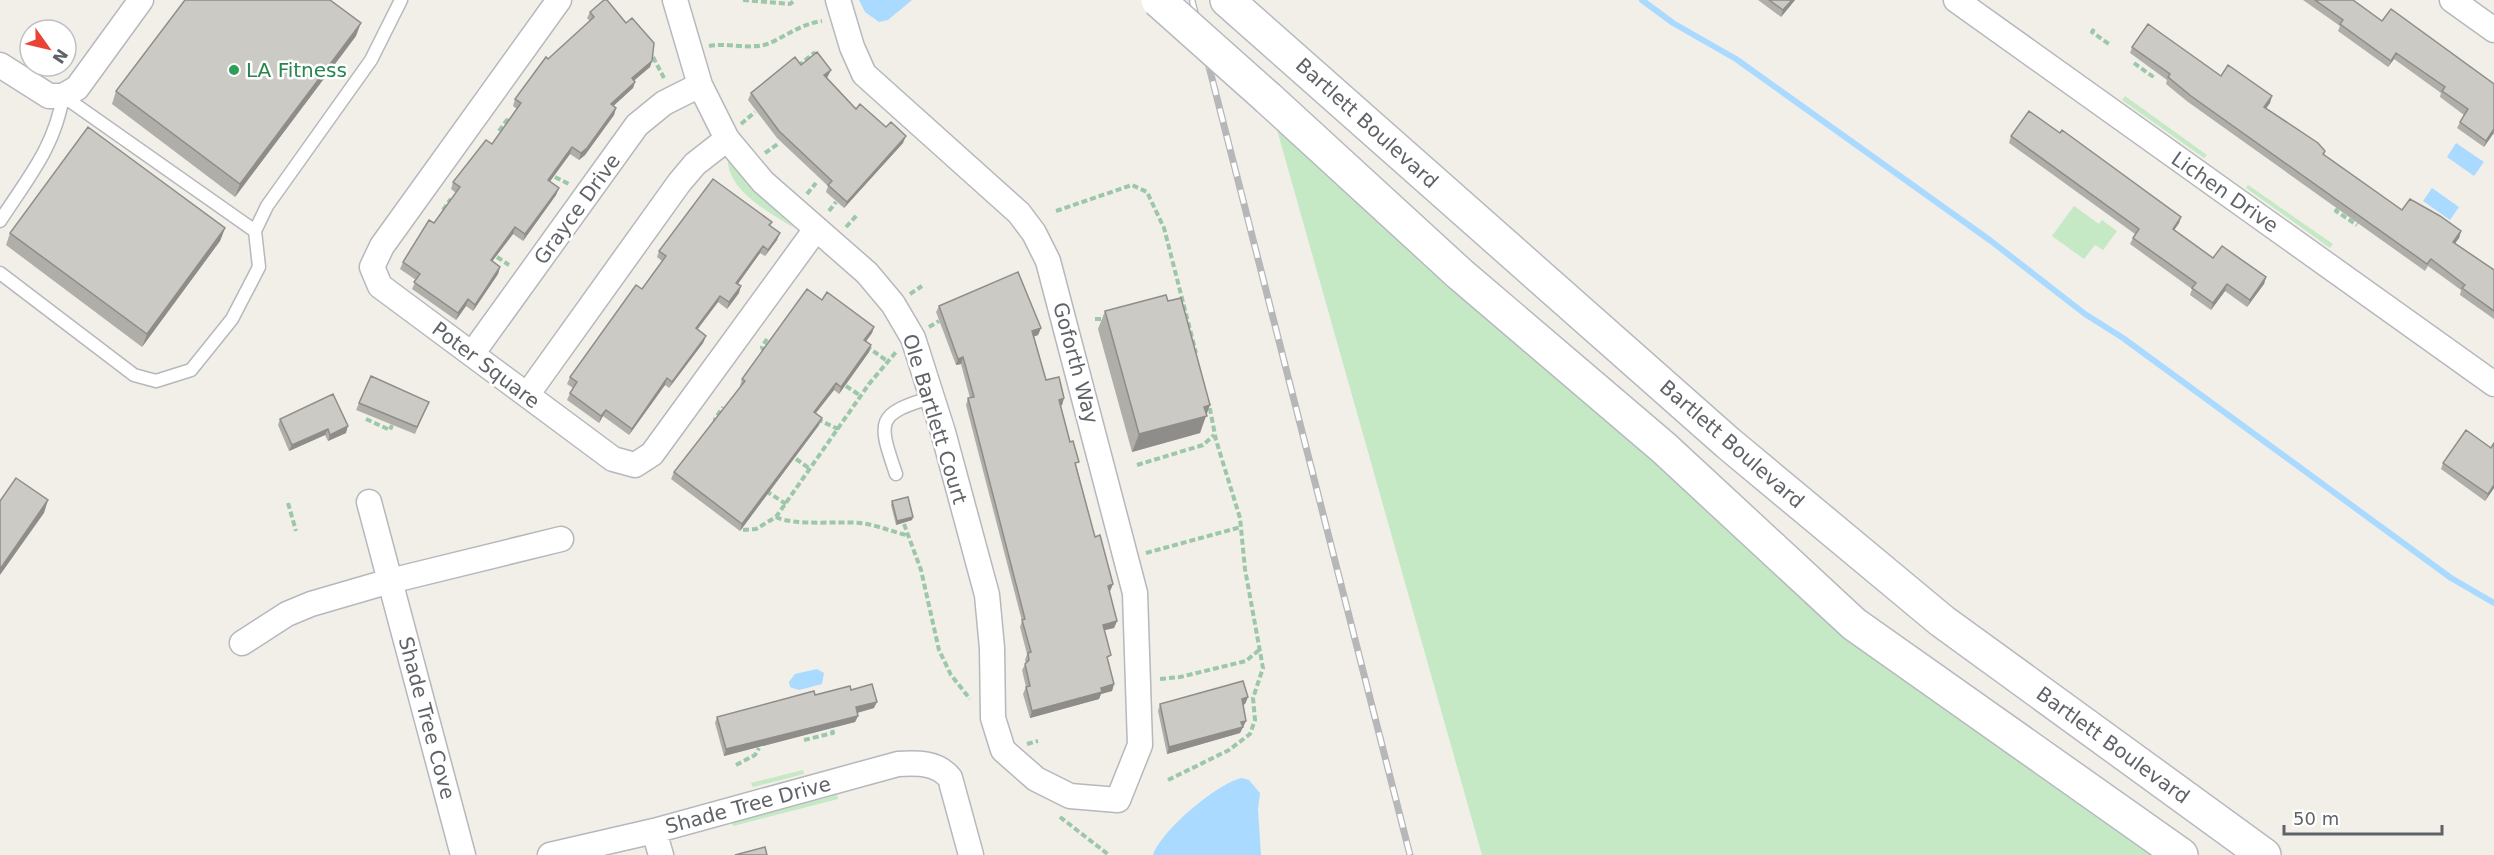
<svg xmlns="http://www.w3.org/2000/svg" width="2494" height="855" font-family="'DejaVu Sans',sans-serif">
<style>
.green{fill:#c5e8c5}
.water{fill:#aadaff}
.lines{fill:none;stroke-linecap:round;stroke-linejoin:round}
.stream{stroke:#aadaff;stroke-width:6}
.lane-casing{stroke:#b5b8bc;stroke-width:15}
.street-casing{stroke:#b5b8bc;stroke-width:27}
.secondary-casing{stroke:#b6babf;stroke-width:36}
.path{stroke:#9cc7a9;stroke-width:4;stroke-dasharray:6 3;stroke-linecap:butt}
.lane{stroke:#fff;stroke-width:12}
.street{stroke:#fff;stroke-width:24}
.secondary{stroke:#fff;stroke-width:33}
.rail-casing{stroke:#b6b7b8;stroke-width:7}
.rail{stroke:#fff;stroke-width:4.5;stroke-dasharray:14;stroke-linecap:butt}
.secondary-bridge-casing{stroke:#b6babf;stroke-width:36;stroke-linecap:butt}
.secondary-bridge{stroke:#fff;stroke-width:33}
.wall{fill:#afaea9}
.shaded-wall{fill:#8f8d8a}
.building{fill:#cccac5;stroke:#8f8d8a;stroke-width:1.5}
.leisure-dot{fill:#2e9e5b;stroke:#fff;stroke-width:2}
.labels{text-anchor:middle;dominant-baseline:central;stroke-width:5;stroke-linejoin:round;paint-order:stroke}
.leisure-label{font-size:20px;fill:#27864d;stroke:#fff;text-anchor:start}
.street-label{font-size:20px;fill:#5f6368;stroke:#fff}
</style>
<rect width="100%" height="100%" fill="#f1efe8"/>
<!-- green -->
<path class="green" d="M2125,96l82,59 -3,3 -82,-58z
M1268,98l586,526 327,231h-699z
M728,161l19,23 47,44c-23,-15 -65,-36 -66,-67z
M2248,185l85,59 -3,4 -84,-60z
M2074,206l25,18 3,-4 15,11 -14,19 -8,-5 -11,14 -32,-23z
M803,770l1,4 -51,13 -2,-4z
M837,795l1,4 -105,27 -1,-4z"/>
<!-- water -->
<path class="water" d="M859,0h53l-24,20 -9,2 -14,-10z
M2456,143l28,19 -10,14 -27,-19z
M2432,188l27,19 -9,13 -27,-19z
M817,669l7,4 -2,11 -23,6 -9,-3 -1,-5 6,-8z
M1242,778l7,2 11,13 -2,16 3,46h-108c8,-24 64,-72 89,-77z"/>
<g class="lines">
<!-- stream -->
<path class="stream" d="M1642,0l31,23 63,36 255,182 94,73 38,24 328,240 43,25"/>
<!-- lane casing -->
<g class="lane-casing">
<path id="lane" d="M0,221c27,-42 55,-74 63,-125l192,135 12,-25 104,-146 30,-60
M0,273l134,102 22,6 35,-11 41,-51 27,-52 -4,-36
M896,474c-18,-53 -21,-60 37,-77"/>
</g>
<!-- street casing -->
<g class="street-casing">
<path id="street" d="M559,0l-177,246 -10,21 8,19 233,173 22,6 17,-11 164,-225
M675,0l25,85 27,54 36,43 104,91 26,31 20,34 30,94 44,163 5,53 1,70 10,32 33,29 34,17 48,4 22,-55 -5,-152 -87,-332 -14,-28 -15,-20 -155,-139 -12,-27 -14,-47
M1956,0l538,384
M2452,0l42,30
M0,65l49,31h14l14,-8 64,-88
M472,354l165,-229 27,-22 36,-18
M527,395l152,-212 16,-19 32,-25
M369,502l94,353
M242,643l45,-29 24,-10 79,-23 171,-42
M654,831l7,24
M550,855l104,-24 244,-67c19,-1 39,-2 52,14l21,77"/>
</g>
<!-- secondary casing -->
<g class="secondary-casing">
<path id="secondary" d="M1227,0l501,443 214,178 322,234
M1268,98l192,176 204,174 190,176 327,231"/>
</g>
<!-- path -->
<path class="path" d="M743,0l47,4 5,-4
M2094,29l-2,3 17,12
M709,46c20,-4 41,5 61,-3 18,-8 31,-19 52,-22
M653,57l11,21
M2134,63l18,13 2,-3
M798,66l16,-13 3,4
M741,124l14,-12
M499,131l8,-11 4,3
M765,153l14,-10
M555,177l14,7
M807,194l9,-11
M2338,209l-2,2 21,14
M443,210l7,-10 4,2
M829,211l7,-9
M1056,211l76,-26 15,7 17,36 32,125
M846,227l12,-13
M497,257l12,8
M910,294l12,-8
M1095,319h11
M929,327l10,-6
M866,346l21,15
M764,352l-2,-5 5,-8
M846,386l15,10
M366,419l24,11 2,-5
M817,419l21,10
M715,424v-5l8,-12
M796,459l14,10
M1137,465l66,-20 11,-10
M766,491l20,13
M288,503l8,28
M776,517c17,9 62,4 84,6 17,2 30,8 46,12
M904,524l17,46 18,80 12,25 19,24
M743,530l13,-1 20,-12 93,-133 27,-32
M1146,553l95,-26
M1160,679l20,-2 66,-16 13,-11
M804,740l29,-7 -1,-4
M1027,744l11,-3
M736,765l19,-10 4,-7
M1168,780l61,-30 21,-16 5,-14 -2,-22 10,-30 -18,-99 -5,-51 -24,-78 -7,-36
M1060,817l49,38"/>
<!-- lane -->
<use href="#lane" class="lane"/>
<!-- street -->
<use href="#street" class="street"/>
<!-- secondary -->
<use href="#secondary" class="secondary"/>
<!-- rail casing -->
<g class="rail-casing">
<path id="rail" d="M1192,0l218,855"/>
</g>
<!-- rail -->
<use href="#rail" class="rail"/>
<!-- secondary-bridge casing -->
<g class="secondary-bridge-casing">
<path id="secondary-bridge" d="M1158,0l110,98"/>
</g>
<!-- secondary-bridge -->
<use href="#secondary-bridge" class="secondary-bridge"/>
</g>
<!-- wall -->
<path class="wall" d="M1758,0h37l-14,17z
M2303,0h50l29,21 112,63v51l-1,-1 -9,13 -27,-19 3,-6 4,-7 -24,-18 1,-4 -47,-34 -6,8 -50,-36 2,-5z
M590,12l62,49 -2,6 -16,13 1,2 -2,6 -20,18 3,2 -2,7 -29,40 -6,5 -9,-6 -20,27 9,7 -3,7 -33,46 -10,-7 -21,27 8,6 -2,7 -25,37 -7,-5 -10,14 -44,-31 4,-9 -16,-11 3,-7 31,-39 22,-30 -5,-4 2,-7 39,-38 25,-35 -4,-3 2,-7 33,-40 42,-38 -3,-3z
M356,36l-121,161 -123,-93 4,-13z
M2132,47l89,29 49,27 -4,5 59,43 -1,4 78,55 59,21 -2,7 -4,5 39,27v49l-34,-24 1,-5 -33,-24 -3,5 -237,-169 -22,-18 1,-4 -37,-27z
M801,65l27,11 -1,2 29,31 47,34 -59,65 -18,-16 2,-6 -51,-48 -29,-38 3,-7z
M2060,133l121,84 -2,6 -5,7 39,28 53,19 -2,7 -17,23 -22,-16 -14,19 -21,-15 2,-6 -62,-45 5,-10 -126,-91 2,-7z
M772,222l-2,4 7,14 -12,16 -5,-3 -22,31 1,9 -12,16 -9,-7 -21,28 9,6 -3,7 -34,45 -4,-3 -36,50 -26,-19 -4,7 -32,-23 3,-7 3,-5 -6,-4 3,-7 72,-88 20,-28 -5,-4 2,-6z
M225,228l-5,13 -78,106 -136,-102 4,-12z
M822,300l52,27 -2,6 -6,8 5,4 -2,7 -30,42 -5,-4 -18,23 3,12 -79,106 -69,-52 3,-7 67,-86h-1l2,-7z
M939,306l102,22 -3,7 -4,1 12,44 18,18 -2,7 -1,1 16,62 18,69 18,47 -3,7h-1l8,30 -3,7 -10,2 4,32 6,22 -2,7 -11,3 -2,5 -69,19 -7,-24 3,-7 -4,-17 4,-7 -1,-3 2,-6 -7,-27 2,-6 -56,-216 2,-7h2l-9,-34 -5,1 -20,-53z
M1105,311l101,104 -6,18 -68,19 -34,-123z
M429,402l-14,32 -59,-24 3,-7z
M280,419l66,14 -18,8 -3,-6 -36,16 -11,-26z
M2494,443v45l-9,13 -44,-32 2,-6 48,-15z
M892,501l21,16 -1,3 -16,5 -5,-20z
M851,690l23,18 -17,5 1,3 -3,6 -131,34 -9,-33 2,-6 98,-22z
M1248,697l-3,7 -2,1 3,16 -6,12 -73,21 -9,-43 2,-7z"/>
<!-- shaded-wall -->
<path class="shaded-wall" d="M1792,0h3l-14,17 2,-7z
M361,23l-5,13 -121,161 5,-13z
M2396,53l-2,6 -6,8 3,-6z
M652,61l-2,6 -21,18 3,-7z
M831,70l-3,6 -6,6 2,-7z
M635,82l-2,6 -25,23 3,-7z
M2272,96l-2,7 -8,11 2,-7z
M616,108l-2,7 -29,40 -6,5 2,-7z
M2494,129l-1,5 -9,13 2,-6z
M906,136l-3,7 -59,65 3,-6z
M572,147l-2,7 -24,33 2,-7z
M559,188l-3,7 -33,46 2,-7z
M2181,217l-2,6 -9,13 3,-7z
M515,227l-2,7 -25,33 3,-7z
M225,228l-5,13 -78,106 5,-13z
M2461,231l-2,7 -8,11 2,-7z
M780,233l-3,7 -12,16 3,-6z
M763,246l-3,7 -26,36 2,-6z
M500,267l-2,7 -25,37 2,-6z
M2266,277l-2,7 -17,23 3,-7z
M2227,284l-2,7 -14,19 2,-7z
M741,286l-2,7 -12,16 2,-7z
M720,296l-2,6 -25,33 3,-7z
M468,299l-2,7 -10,14 2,-7z
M874,327l-2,6 -10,14 2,-7z
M1041,328l-3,7 -8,3 2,-7z
M706,336l-3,7 -34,45 3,-6z
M871,345l-2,7 -30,42 2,-7z
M963,357l-2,7 -5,1 2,-6z
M667,378l-2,7 -36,50 3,-6z
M836,383l-2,7 -23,29 3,-7z
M1064,398l-2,7 -5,2 2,-7z
M1210,405l-10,28 -68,19 7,-18 65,-27z
M606,410l-3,6 -4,7 2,-7z
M822,418l-3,7 -79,106 2,-7z
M348,426l-2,7 -18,8 2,-6z
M328,429l-3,6 -36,16 3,-6z
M2494,485v3l-9,13 3,-7z
M48,500l-4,13 -44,62v-6z
M913,517l-1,3 -16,5 1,-4z
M1113,584l-3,7 -5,1 3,-6z
M1117,621l-3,7 -13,3 2,-6z
M1114,684l-2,7 -11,3 -2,5 -69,19 2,-7z
M1248,697l-3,7 -6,2 3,-7z
M877,702l-3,6 -21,6 3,-7z
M858,716l-3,6 -131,34 2,-7z
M1246,721l-6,12 -73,21 2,-7z"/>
<!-- building -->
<path class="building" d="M185,0h145l31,23 -121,161 -124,-93z
M604,0h3l19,23 6,-5 22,25 -2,18 -20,17 3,4 -24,22 5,4 -29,40 -6,5 -9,-6 -24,33 11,8 -34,46 -10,-7 -24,33 9,7 -25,38 -7,-6 -10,14 -44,-31 6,-8 -17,-12 26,-42 5,3 26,-36 -7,-5 33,-42 6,4 29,-41 -6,-4 31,-42 2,2 46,-42 -4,-5z
M1769,0h23l-9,10z
M2315,0h38l29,21 9,-12 103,75v45l-8,12 -26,-19 8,-13 -26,-18 3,-4 -49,-34 -5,8 -51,-37 3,-4z
M2148,24l73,52 7,-11 44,31 -8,11 54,36 7,8 -2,3 79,56 8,-11 30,17 21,15 -8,11 41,28v41l-32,-23 3,-3 -34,-26 -4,5 -236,-168 -23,-19 2,-3 -38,-27z
M817,52l14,18 -7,5 32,34 4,-5 26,23 5,-5 15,14 -59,66 -19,-17 4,-4 -53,-50 -28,-38 44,-36 6,8z
M2029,111l31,22 2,-3 119,87 -8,12 40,29 9,-12 44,31 -16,23 -23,-16 -14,19 -21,-15 4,-5 -63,-45 6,-9 -128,-93z
M88,127l137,101 -78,106 -137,-101z
M713,179l59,43 -3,3 11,8 -12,17 -5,-4 -27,37 5,3 -12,16 -9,-6 -24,32 10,8 -34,46 -5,-4 -35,51 -26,-19 -5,6 -31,-23 7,-11 -7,-5 66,-92 6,4 24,-33 -7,-5z
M1018,272l23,56 -9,3 14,49 13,-3 5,21 -5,2 11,42 3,-1 6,21 -4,1 20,74 5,-2 13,49 -5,2 9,35 -14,4 8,30 -4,2 7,27 -13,4 1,4 -70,19 -6,-24 4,-1 -5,-22 4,-4 -1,-7 3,-1 -9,-32 3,-1 -57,-221 6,-1 -11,-40 -5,2 -19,-53z
M807,289l15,11 5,-8 47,35 -10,13 7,5 -30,42 -5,-4 -22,29 8,6 -80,106 -68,-52 71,-91 -3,-2z
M1166,295l2,6 13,-3 29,107 -6,2 3,9 -68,18 -34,-123z
M371,376l58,26 -12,25 -58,-24z
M333,394l15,32 -18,9 -2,-6 -36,16 -12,-26z
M2466,430l25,18 3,-5v42l-6,9 -45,-31z
M16,478l32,22 -48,69v-68z
M908,497l5,20 -16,4 -5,-20z
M1243,681l5,16 -6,2 4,22 -5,1 2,5 -74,20 -9,-43z
M872,684l5,18 -21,5 2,9 -132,33 -9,-32 97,-26 1,4 35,-9 1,4z
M765,847l2,8h-32z"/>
<!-- markers -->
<circle class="leisure-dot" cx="234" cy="70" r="6"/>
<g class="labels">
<!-- leisure labels -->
<g class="leisure-label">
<text x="246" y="70">LA Fitness</text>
</g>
<!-- street labels -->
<g class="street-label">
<text transform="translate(1367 123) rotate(42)">Bartlett Boulevard</text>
<text transform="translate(2225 192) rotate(35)">Lichen Drive</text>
<text transform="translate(577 209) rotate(-54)">Grayce Drive</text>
<text transform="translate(1076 363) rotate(75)">Goforth Way</text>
<text transform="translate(486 365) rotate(37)">Poter Square</text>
<text transform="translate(935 419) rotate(73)">Ole Bartlett Court</text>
<text transform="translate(1732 444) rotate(41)">Bartlett Boulevard</text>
<text transform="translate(427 718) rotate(75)">Shade Tree Cove</text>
<text transform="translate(2113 745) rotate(36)">Bartlett Boulevard</text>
<text transform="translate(748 805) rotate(-15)">Shade Tree Drive</text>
</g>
</g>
<!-- north arrow -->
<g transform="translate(48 48) rotate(124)"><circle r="28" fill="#ffffff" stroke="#bfc1c3" stroke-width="1.5"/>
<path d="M0-4.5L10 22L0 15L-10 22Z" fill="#ea4335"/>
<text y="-9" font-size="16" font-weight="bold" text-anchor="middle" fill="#5f6368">N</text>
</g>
<!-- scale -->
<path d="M2284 825v9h158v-9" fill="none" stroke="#5f6368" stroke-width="3"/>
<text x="2293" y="825" font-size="18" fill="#5f6368" stroke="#ffffff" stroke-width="4.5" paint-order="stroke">50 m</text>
</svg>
